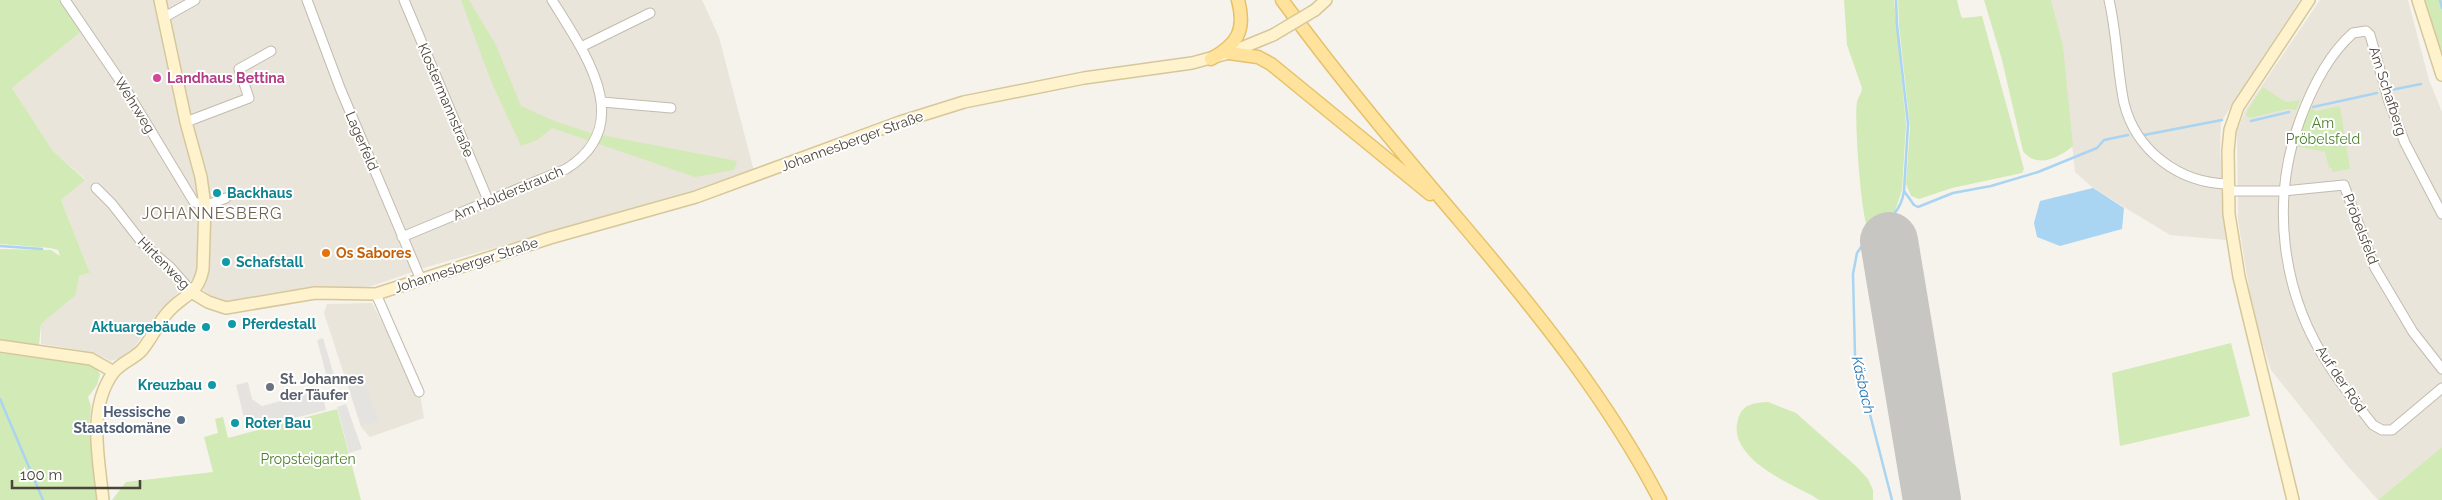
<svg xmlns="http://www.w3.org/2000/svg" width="2442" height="500" font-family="Raleway,sans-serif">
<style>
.residential{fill:#eae5da}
.green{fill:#d2eab5}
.parking{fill:#e5e3e0}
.water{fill:#a9d4f2}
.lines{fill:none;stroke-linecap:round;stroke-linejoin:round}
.stream{stroke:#a9d4f2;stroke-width:2.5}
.runway{stroke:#c8c6c3;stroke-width:58}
.street-casing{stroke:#c2bbae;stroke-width:11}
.secondary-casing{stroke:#d6c79b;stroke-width:14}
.primary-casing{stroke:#e6c16a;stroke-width:15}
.street{stroke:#fff;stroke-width:9}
.secondary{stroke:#fff3cd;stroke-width:11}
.primary{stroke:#ffe39c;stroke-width:12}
.secondary-bridge-casing{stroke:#d6c79b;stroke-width:14;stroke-linecap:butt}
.secondary-bridge{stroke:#fff3cd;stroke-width:11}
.hotel-dot{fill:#d1479c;stroke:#fff;stroke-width:2}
.culture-dot{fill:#0f9aa8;stroke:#fff;stroke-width:2}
.food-dot{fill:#e8710a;stroke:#fff;stroke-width:2}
.worship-dot{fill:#6b7280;stroke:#fff;stroke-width:2}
.service-dot{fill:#5c6f8a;stroke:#fff;stroke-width:2}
.labels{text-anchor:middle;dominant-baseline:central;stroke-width:4;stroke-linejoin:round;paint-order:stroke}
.hotel-label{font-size:14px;font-weight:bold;fill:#b23c85;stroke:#fff;text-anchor:start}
.street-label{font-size:14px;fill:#4b4439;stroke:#fff}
.park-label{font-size:14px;fill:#4a7f2a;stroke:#fff}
.culture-label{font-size:14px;font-weight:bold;fill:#0d838f;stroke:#fff;text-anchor:start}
.food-label{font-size:14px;font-weight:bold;fill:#c56008;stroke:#fff;text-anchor:start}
.worship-label{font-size:14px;font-weight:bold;fill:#5b616d;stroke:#fff;text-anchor:start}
.service-label{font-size:14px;font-weight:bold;fill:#4e5e75;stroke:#fff;text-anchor:end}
.water-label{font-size:15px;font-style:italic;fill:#2e7ab2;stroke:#fff}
.quarter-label{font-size:16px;letter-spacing:1px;fill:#6e6250;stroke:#fff}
</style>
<rect width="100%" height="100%" fill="#f6f3ec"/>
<!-- residential -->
<path class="residential" d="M68,0h634l17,37 35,134 -59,19 -268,77 -55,19 -20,3 -37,-3 -92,16 -14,-7 -17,-16 -32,31 -27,39 -15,10 -7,2 -19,-9 -51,-8v-20l35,-29 3,-19 11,-3 -29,-73 24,-21 -32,-28 -41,-63 71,-59z
M2051,0h249l-79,122 -1,27 6,91 -56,-5 -77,-47 -18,-16 -13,-126z
M2320,0h88l21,80 13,32v335l-64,53 -32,-36 -75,-94 -18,-57 -15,-93 -1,-89 9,-22z
M372,303l48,92 4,23 -54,19 -9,-10 -37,-114 3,-9z"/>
<!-- green -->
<path class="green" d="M0,0h59l25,29 -72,59 41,63 32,29 -24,20 29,73 -11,3 -3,19 -35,29 -2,21 -39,-4v-92l51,1 9,6 -2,-6 -8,-2 -50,-4z
M461,0h8l27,45 25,61 33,15 37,12 146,28 -3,9 -39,7 -143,-49 -15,12 -16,6 -30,-65z
M1844,0h50l12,124 -4,66 -7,21 -26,20c-8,-11 -15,-113 -12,-129 1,-5 5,-9 5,-14l-15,-43z
M1898,0h59l4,16 2,2 19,-2 42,153 -2,4 -70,15 -33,11 -8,-3 -5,-12 4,-57 -11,-102z
M1984,0h67l12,46 10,100c-14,12 -37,23 -50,5l-21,-91z
M2422,0h20v65z
M2263,87l23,15 14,-2 -4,10 -9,-1 -37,9 -4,-3 1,-4z
M2340,106l10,63 -18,3v-4h-3l-4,-16 -30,-6 14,-39 7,4z
M2231,343l19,73 -130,30 -8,-73z
M0,353l89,11 7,4 4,6 -3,11 -9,12 3,9 -2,21 8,73h-97z
M1768,402l28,11 61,54 11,12 5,11v10c-14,0 -42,0 -54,0 -3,-2 -7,-5 -10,-6 -25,-13 -82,-38 -71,-75 5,-16 17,-16 30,-17z
M337,409l24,91h-249l14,-18 87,-10 -9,-35 14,-4 -3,-14 8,-2 5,21z
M2442,447v53h-64z"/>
<!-- parking -->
<path class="parking" d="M323,338l13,44 -7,3 -12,-45z
M363,377l16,44 -17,5 -15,-43z
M248,382l4,17 10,7 59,-16 5,20 -79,20 -11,-45z
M346,404l16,45 -13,4 -12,-46z"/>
<!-- water -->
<path class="water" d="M2093,188l31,20 -2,21 -62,17 -23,-9 -3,-14 6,-22z"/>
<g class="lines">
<!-- stream -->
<path class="stream" d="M2440,0l2,8
M2391,90l30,-6
M2313,107l64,-14
M2251,121l38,-9
M2144,135l78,-15
M1904,191l10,14 4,2 35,-14 38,-7 47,-14 59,-24 7,-8 24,-5
M1870,233c17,-12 31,-20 34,-42l4,-67 -11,-99 -1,-25
M1866,240l-9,13 -4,21 2,82 37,144
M0,246l42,3
M0,399l43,101"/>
<!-- runway -->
<path class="runway" d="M1889,241l43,259"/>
<!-- street casing -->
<g class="street-casing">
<path id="street" d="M65,0l60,88 69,114 11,4 21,-8
M307,0l33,88 81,192
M404,0l84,200
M2109,0c8,34 8,69 15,103 12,48 55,80 104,81
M163,18l32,-18
M581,47l69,-34
M602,102l69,6
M186,122l63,-24 -10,-29 32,-18
M96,188l16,16 32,41 26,22 23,26
M2228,191h56l60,-6 31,83 38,64 29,37
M2442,214l-37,-71 -16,-41 -19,-67 -4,-4 -13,2c-25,22 -42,57 -53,87 -30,81 -19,174 30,247 13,20 28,39 43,58l9,5h10l50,-42
M402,237l164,-68c72,-45 18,-117 -14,-169
M376,294l43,98"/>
</g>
<!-- secondary casing -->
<g class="secondary-casing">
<path id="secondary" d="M2418,0l24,75
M1315,10l11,-10
M193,293l15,9 18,6 89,-15 61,1 174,-56 146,-41 204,-75 64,-20 120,-24 108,-15 37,-10 44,-18
M0,346l91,13 23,13
M103,500c-4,-41 -16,-91 10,-127 7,-10 21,-14 29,-23 10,-12 16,-27 26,-38 16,-18 30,-17 35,-43l2,-63 -4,-29 -15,-55 -26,-122
M2293,500l-54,-223 -10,-63 -1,-63 2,-21 8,-23 71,-107"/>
</g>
<!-- primary casing -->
<g class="primary-casing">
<path id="primary" d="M1282,0c57,78 120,153 183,227 72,85 143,173 195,273
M1229,53l29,4 13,7 159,130
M1211,59c27,-15 35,-29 27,-59"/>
</g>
<!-- street -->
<use href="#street" class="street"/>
<!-- secondary -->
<use href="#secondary" class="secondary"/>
<!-- primary -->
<use href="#primary" class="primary"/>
<!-- secondary-bridge casing -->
<g class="secondary-bridge-casing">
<path id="secondary-bridge" d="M1273,35l42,-25"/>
</g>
<!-- secondary-bridge -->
<use href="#secondary-bridge" class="secondary-bridge"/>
</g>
<!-- markers -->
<circle class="hotel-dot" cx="157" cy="78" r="5"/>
<g class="culture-dot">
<circle cx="217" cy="193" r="5"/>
<circle cx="226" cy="262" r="5"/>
<circle cx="232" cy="324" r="5"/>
<circle cx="206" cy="327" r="5"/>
<circle cx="212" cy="385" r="5"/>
<circle cx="235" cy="423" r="5"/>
</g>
<circle class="food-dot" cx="326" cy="253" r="5"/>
<circle class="worship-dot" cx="270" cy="387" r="5"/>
<circle class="service-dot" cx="181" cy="420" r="5"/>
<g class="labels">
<!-- hotel labels -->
<g class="hotel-label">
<text x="167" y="78">Landhaus Bettina</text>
</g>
<!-- street labels -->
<g class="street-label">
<text transform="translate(2388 91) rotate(72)">Am Schafberg</text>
<text transform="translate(446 100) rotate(67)">Klostermannstraße</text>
<text transform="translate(135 105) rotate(58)">Wehrweg</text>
<text transform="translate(362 141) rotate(67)">Lagerfeld</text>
<text transform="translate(852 141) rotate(-20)">Johannesberger Straße</text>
<text transform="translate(508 193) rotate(-23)">Am Holderstrauch</text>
<text transform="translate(2361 229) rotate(69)">Pröbelsfeld</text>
<text transform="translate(164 263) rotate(45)">Hirtenweg</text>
<text transform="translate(466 265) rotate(-18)">Johannesberger Straße</text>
<text transform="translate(2341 379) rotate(56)">Auf der Röd</text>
</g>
<!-- park labels -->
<g class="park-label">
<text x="2323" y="123">Am<tspan x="2323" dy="16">Pröbelsfeld</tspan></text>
<text x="308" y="459">Propsteigarten</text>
</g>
<!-- culture labels -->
<g class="culture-label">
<text x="227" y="193">Backhaus</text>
<text x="236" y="262">Schafstall</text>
<text x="242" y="324">Pferdestall</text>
<text x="196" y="327" text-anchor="end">Aktuargebäude</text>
<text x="202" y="385" text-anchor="end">Kreuzbau</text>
<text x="245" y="423">Roter Bau</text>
</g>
<!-- food labels -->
<g class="food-label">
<text x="336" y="253">Os Sabores</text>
</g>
<!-- worship labels -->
<g class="worship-label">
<text x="280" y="379">St. Johannes<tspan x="280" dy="16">der Täufer</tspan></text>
</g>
<!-- service labels -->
<g class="service-label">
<text x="171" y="412">Hessische<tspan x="171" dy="16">Staatsdomäne</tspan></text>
</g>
<!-- water labels -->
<g class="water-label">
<text transform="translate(1863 385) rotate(77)">Käsbach</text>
</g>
<!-- quarter labels -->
<g class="quarter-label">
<text x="212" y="213">JOHANNESBERG</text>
</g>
</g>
<!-- scale -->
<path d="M12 480v8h128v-8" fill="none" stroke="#4b4439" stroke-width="2.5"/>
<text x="20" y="480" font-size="15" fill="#4b4439" stroke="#ffffff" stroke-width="4" paint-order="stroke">100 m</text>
</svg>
